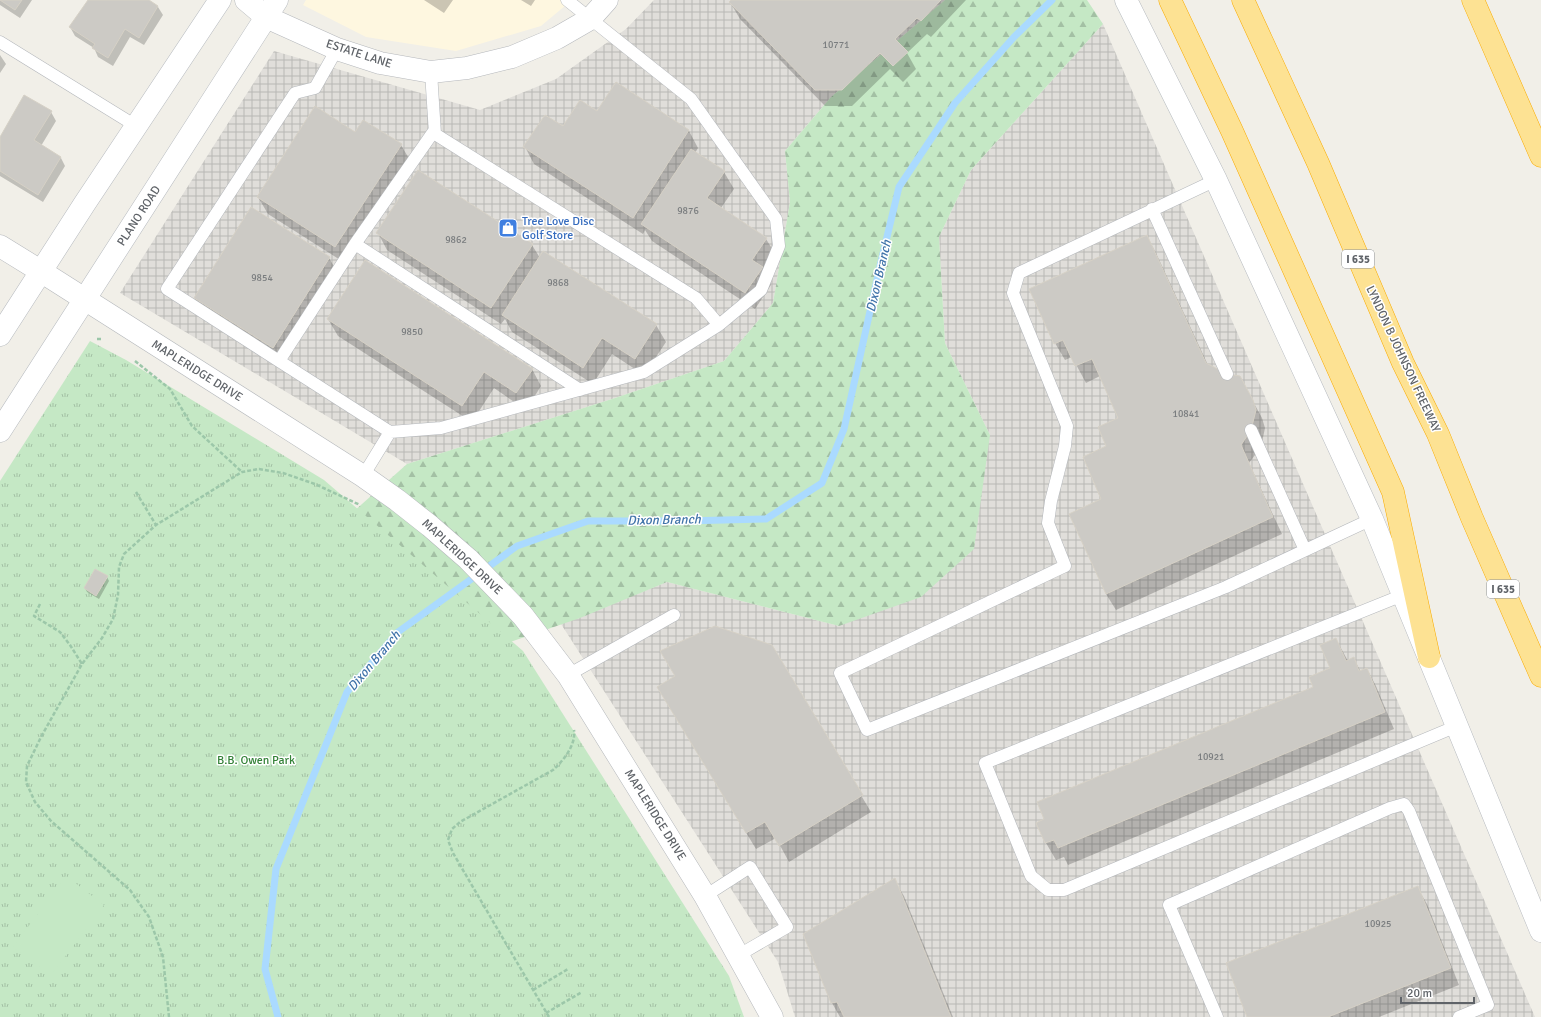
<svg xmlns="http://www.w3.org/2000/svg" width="1541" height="1017" font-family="Signika,sans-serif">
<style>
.commercial{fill:#fef7e0}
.industrial{fill:url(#industrial-grid)}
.forest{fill:url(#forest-firs)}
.park{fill:url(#park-tufts)}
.pitch{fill:#c5e8c5}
.shadow{fill:#0003}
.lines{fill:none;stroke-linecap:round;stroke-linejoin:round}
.stream{stroke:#aadaff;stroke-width:7}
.building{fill:#cccac5;stroke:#d6d1c6}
.service-casing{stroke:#b5b8bc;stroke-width:13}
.minor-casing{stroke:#b5b8bc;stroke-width:23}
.tertiary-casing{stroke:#b5b8bc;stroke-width:23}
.secondary-casing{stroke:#b6babf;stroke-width:23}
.motorway-casing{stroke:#f9ab00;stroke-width:23}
.path{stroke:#9cc7a9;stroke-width:2.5;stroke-dasharray:4 2;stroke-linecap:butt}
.service{stroke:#fff;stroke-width:12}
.minor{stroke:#fff;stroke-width:22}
.tertiary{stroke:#fff;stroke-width:22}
.secondary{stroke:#fff;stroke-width:22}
.motorway{stroke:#fde293;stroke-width:22}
.labels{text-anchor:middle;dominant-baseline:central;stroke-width:3;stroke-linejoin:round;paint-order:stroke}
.number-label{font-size:10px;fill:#7a7d7f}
.shield{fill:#fff;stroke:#8f9295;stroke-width:1}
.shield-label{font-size:11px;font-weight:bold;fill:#5f6368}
.street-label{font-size:12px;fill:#5f6368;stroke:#fff}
.shop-label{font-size:12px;fill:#366cbe;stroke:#fff;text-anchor:start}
.park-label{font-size:12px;fill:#348238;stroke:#fff}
.water-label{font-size:13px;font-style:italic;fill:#4174aa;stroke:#fff}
</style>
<defs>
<pattern id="industrial-grid" width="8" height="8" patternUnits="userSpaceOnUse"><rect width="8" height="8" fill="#e0deda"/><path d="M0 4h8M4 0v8" fill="none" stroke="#b9b8b5"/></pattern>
<pattern id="forest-firs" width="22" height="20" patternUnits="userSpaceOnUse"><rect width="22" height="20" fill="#c5e8c5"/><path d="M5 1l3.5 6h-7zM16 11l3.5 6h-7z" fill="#a3c0a4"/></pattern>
<pattern id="park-tufts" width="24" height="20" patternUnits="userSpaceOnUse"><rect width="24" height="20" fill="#c5e8c5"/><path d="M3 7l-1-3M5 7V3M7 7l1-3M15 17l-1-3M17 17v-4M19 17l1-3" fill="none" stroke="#a3c0a4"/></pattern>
</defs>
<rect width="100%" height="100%" fill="#f1efe8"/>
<!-- commercial -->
<path class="commercial" d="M306,0h266l-31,26 -85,25 -90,-14 -63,-32z"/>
<!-- industrial -->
<path class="industrial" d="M654,0h291l-114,97 -46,54 5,51 -17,101 -49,58 -109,37 -208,66 -287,-171 154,-242 206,59 76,-31 70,-50z
M1103,24l432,993h-740l-17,-55 -217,-338 106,-42 172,44 151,-191 -45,-92 -6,-106 32,-67z"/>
<!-- forest -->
<path class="forest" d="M945,0h142l16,24 -132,146 -32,67 6,106 45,92 -16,114 -53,48 -82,29 -172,-44 -87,36 -102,35 -478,-35 335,-90 72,-64 208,-66 109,-37 49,-58 17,-101 -5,-51 46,-54z"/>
<!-- park -->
<path class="park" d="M90,341l36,19 198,120 199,171 206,325 15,41h-744v-536z"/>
<!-- pitch -->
<path class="pitch" d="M66,876l38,29 -53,70 -38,-28z"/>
<!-- shadow -->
<path class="shadow" d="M0,0h32l-12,18 -20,-13z
M89,0h58l11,7 5,8 -19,30 -14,-8 -17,29 -15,-9 -4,-9 -19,-12 -5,-9z
M424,0h29l-9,13z
M521,0h14l-4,6z
M733,0h233l-35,37 -4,-3 -20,19 9,16 -13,13 -13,-13 -38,37h-27l-85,-87 -10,-17z
M0,55l6,9 -6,9z
M616,84l73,47 9,17 -3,5 29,19 10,17 -13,19 45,31 10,16 -12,18 7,12 -16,24 -103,-68 -7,-11 -2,4 -109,-70 -9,-17 72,-35z
M51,112l5,9 -15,25 20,12 4,8 -22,36 -43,-26v-37z
M356,134l45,11 10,17 -66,101 -77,-49 -10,-17z
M252,208l77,50 10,17 -57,89 -78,-49 -9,-17z
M378,233l154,12 8,13 116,67 10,17 -22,33 -32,-21 -19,30 -81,-52 -7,-13 -4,5 -114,-74z
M1147,236l9,17 52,112 41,29 13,24 3,10 -4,19 -12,16 33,71 -166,76 -10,-16 -4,-94 6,-53 12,-28 -20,-43 -14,7 -14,-26 -7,3 -10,-17z
M328,319l204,50 9,17 -15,24 -32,-22 -22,34 -134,-86z
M107,577l2,4 -10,18 -12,-7 -2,-4z
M1336,639l12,22 6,-2 7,13 6,-3 9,17 18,43 -326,136 -4,-8 -8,3 -10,-17 -8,-20 277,-136 16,-18z
M772,646l99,166 -82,50 -13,-24 -20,11 -98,-161 18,-11z
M894,880l10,16 49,121h-113l-8,-14z
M1417,887l10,17 32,81 -80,32h-131z"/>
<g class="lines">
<!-- stream -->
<path class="stream" d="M278,1017l-13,-48 11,-100 71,-177 51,-60 119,-86 71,-25h96l82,-2 56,-36 22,-54 36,-163 19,-79 56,-84 59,-66 38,-37"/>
</g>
<!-- building -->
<path class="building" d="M0,0h22l-7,10z
M88,0h61l9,6 -19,32 -14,-9 -17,29 -16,-10 3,-4 -26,-17z
M731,0h210l-20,21 -4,-3 -22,21 13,13 -15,14 -13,-13 -38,37h-27l-86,-88z
M616,82l73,48 -56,88 -110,-71 22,-32 18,11 17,-26 17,11z
M24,95l28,16 -18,29 27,17 -23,38 -38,-24v-34z
M315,106l40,26 8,-12 39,24 -67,103 -78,-50z
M691,149l34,22 -18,27 60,40 -15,22 11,7 -18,26 -104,-69z
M418,170l115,74 -42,64 -115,-75z
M251,207l79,50 -57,91 -79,-50z
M1147,235l59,128 21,11 13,2 13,24 3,10 -5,20 -10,15 32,72 -167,77 -37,-80 32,-15 -18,-42 23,-11 -8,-19 20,-9 -26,-59 -17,7 -12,-26 -9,4 -25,-55z
M543,251l114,73 -22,35 -33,-21 -19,30 -81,-53z
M365,260l168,109 -17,24 -32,-21 -22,34 -135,-87z
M95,569l13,7 -12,20 -12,-8z
M715,626l57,19 91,150 -84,51 -14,-24 -19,11 -89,-146 18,-11 -15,-25z
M1336,638l10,23 8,-4 5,14 8,-3 18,44 -327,136 -4,-8 -9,3 -9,-20 8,-4 -7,-17 276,-115 -4,-10 21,-9 -10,-23z
M895,878l56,139h-107l-7,-15 -6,1 -28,-69z
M1418,886l33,82 -123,49h-81l-21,-54z"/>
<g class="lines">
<!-- service casing -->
<g class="service-casing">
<path id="service" d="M0,42l136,84
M431,72l4,62 261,164 23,27 42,-35 18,-44 -3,-27 -85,-120 -124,-99
M1216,180l-197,93 -6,20 54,133 -2,20 -14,55 -3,22 17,43 -225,107 27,57 359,-143 146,-68
M1152,209l75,165
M355,244l79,-113
M279,361l-112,-72 128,-196 20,-5 22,-39
M1251,430l54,120
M390,432l-111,-71 76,-117 225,146
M363,476l27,-44 51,-4 203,-56 75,-47
M1403,595l-418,168 46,113 17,14h16l393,-164
M568,675l106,-60
M705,896l45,-29 37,60 -48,28
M1217,1017l-48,-112 221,-97 14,-4 5,7 79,194 -29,12"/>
</g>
<!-- minor casing -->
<g class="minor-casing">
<path id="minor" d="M246,0l20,17 71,32 43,14 51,9 36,-4 45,-11 45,-19 33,-19 17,-19
M0,246l42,26"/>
</g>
<!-- tertiary casing -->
<g class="tertiary-casing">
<path id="tertiary" d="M42,272l321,204 34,24 33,26 38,33 55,57 45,59 137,221 67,121"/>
</g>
<!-- secondary casing -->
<g class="secondary-casing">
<path id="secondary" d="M1126,0l90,180 156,339 169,412
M0,335l85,-132 135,-203
M0,431l277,-431"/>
</g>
<!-- motorway casing -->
<g class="motorway-casing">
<path id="motorway" d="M1170,0l62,131 161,361 36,165
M1243,0l75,163 85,200 35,71 34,84 69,158
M1473,0l68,156"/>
</g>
<!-- path -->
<path class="path" d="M97,339h6
M135,361l35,28 22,37 50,46
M136,492l20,33
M40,604l-6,12 26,16 10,13 12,19
M533,990l35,-21
M546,1013l36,-21
M169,1017l-6,-60 -14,-40 -19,-27 -79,-69 -16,-19 -9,-20 1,-16 14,-29 41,-73 20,-26 11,-19 5,-24 1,-28 5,-13 32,-29 86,-53 17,-3 24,4 32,11 45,21
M549,1017l-96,-164 -5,-13 4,-11 8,-7 93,-52c11,-10 23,-25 21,-40"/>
<!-- service -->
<use href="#service" class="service"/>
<!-- minor -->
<use href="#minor" class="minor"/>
<!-- tertiary -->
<use href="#tertiary" class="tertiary"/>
<!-- secondary -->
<use href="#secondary" class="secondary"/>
<!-- motorway -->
<use href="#motorway" class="motorway"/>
</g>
<!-- icons -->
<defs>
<g id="shop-square" transform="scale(1)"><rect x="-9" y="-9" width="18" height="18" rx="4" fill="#3f7fe0" stroke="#fff"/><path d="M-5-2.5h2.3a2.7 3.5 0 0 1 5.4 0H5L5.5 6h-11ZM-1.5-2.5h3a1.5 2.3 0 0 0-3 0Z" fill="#fff"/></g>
</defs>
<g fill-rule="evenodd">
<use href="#shop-square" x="508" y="228"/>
</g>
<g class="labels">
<!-- number labels -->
<g class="number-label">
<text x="836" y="45">10771</text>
<text x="688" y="211">9876</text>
<text x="456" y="240">9862</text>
<text x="262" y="278">9854</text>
<text x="558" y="283">9868</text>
<text x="412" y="332">9850</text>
<text x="1186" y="414">10841</text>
<text x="1211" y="757">10921</text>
<text x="1378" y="924">10925</text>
</g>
<!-- shield labels -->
<g class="shield">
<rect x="1342" y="250" width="32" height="18" rx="3"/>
<rect x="1487" y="580" width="32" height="18" rx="3"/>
</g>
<g class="shield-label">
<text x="1358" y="259">I 635</text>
<text x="1503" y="589">I 635</text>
</g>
<!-- street labels -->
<g class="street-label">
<text transform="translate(359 54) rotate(18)">ESTATE LANE</text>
<text transform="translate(139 216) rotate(-57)">PLANO ROAD</text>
<text transform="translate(1403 359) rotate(65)">LYNDON B JOHNSON FREEWAY</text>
<text transform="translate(197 371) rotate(32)">MAPLERIDGE DRIVE</text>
<text transform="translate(462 557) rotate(43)">MAPLERIDGE DRIVE</text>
<text transform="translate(655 815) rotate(58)">MAPLERIDGE DRIVE</text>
</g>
<!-- shop labels -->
<g class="shop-label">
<text x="522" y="221">Tree Love Disc<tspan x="522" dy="14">Golf Store</tspan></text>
</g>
<!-- park labels -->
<g class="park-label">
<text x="256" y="760">B.B. Owen Park</text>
</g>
<!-- water labels -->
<g class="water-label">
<text transform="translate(879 276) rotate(-77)">Dixon Branch</text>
<text transform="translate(664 520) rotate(-1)">Dixon Branch</text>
<text transform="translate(374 661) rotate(-50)">Dixon Branch</text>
</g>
</g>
<!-- scale -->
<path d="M1401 997v6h73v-6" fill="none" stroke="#5f6368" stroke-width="2"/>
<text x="1407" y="997" font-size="12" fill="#5f6368" stroke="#ffffff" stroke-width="3" paint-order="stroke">20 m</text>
</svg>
